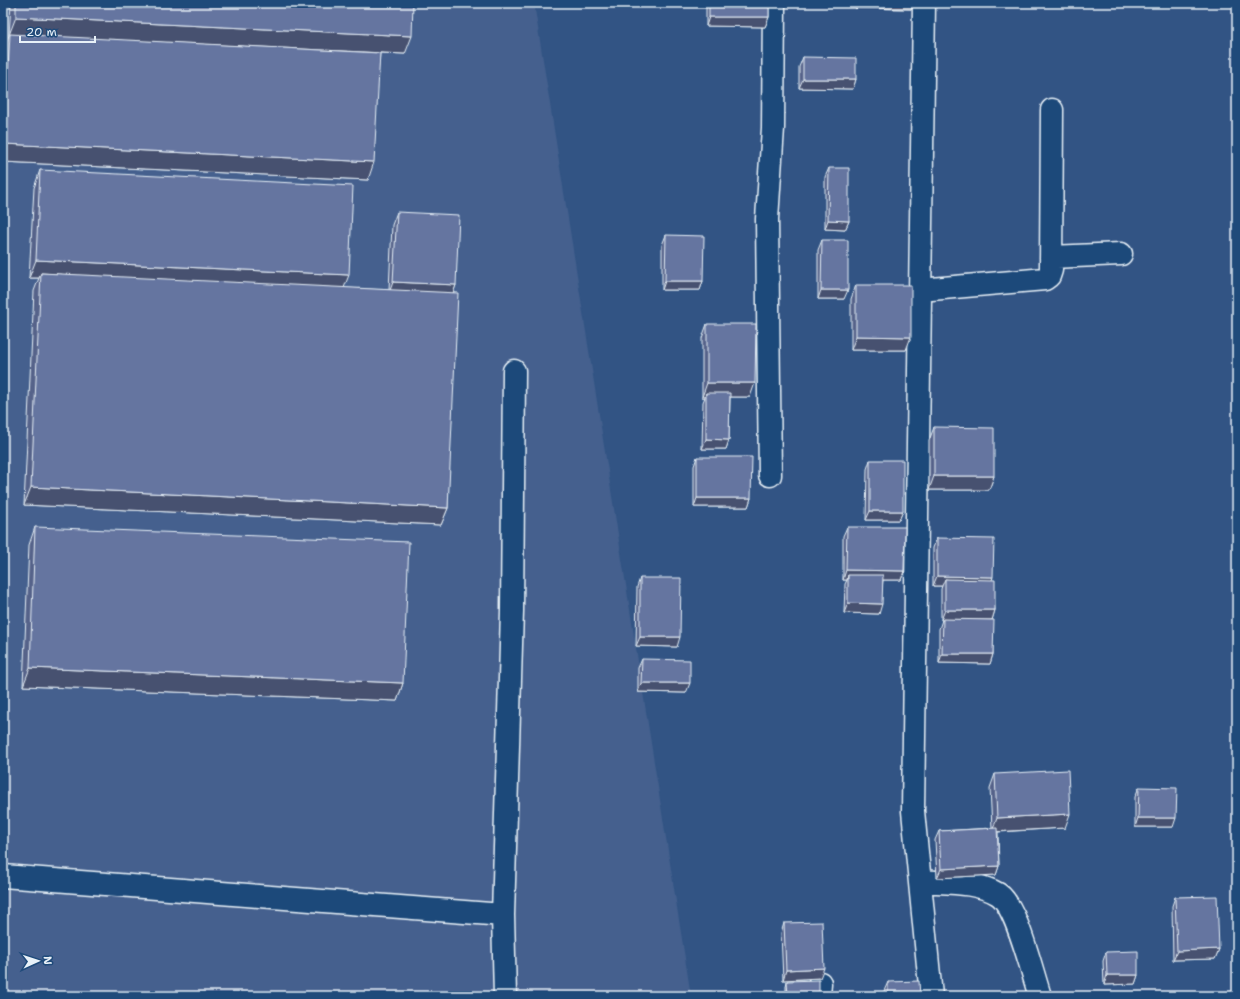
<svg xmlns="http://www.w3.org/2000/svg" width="1240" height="999" font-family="'Shantell Sans',sans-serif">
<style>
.built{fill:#44618e}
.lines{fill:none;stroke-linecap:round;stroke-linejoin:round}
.minor-casing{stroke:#e8f1f8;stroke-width:25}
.minor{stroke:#1f4a7a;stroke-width:22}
.wall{fill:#57648a;stroke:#e8f1f8}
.shaded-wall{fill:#475170;stroke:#e8f1f8}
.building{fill:#6574a0;stroke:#e8f1f8}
</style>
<rect width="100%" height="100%" fill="#325484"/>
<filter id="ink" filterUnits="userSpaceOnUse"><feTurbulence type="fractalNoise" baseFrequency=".025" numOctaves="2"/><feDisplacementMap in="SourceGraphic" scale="8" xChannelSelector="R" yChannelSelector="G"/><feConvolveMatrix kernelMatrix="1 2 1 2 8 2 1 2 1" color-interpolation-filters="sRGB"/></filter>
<g filter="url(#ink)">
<!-- built -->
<path class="built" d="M3,3h531l157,993h-688z"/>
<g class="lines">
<!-- minor casing -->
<g class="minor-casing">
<path id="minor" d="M924,3l-11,808 18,185
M1051,257l70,-3
M920,290l125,-11 4,-3 2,-6 1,-160
M770,475l-3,-256 6,-91 1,-125
M3,876l500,39
M920,881c24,2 57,0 78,13 19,12 34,79 42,102
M505,996l-2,-81 9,-304 2,-240
M819,996l1,-13"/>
</g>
<!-- minor -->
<use href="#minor" class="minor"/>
</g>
<!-- wall -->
<path class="wall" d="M11,3h402l-8,51 -25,-1 -12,127 -365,-18v-110l6,-17z
M706,3h63v14l-4,10 -59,-1z
M855,3h58l-2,6 -56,-1z
M803,57l53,22 -3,10 -54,-1v-21z
M829,168l20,53 -4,9 -20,-1v-52z
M40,170l304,118 45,2 3,-65 5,-13 59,73 -3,8 -5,215 -7,17 -417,-20 10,-214 5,-13h-10l5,-90z
M666,235l37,46 -3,9h-38v-45z
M822,240l22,59h-26v-49z
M856,285l50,65h-55v-51z
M707,324l43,73h-20l-1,43 -3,9h-24l1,-47 2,-5h-3v-59z
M934,427l60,49 -5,14h-60v-49z
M697,457l54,41 -3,9h-54v-41z
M870,460l33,51 -4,9h-33l1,-51z
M35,527l368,156 -6,18 -374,-15 6,-141z
M847,527l57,44 -3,9h-18l-4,34 -35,-1 1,-29 2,-4h-4v-44z
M937,538l55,42 3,30 -3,10 1,34 -3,10 -51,-1v-34l3,-9h-1v-31l1,-3h-9v-38z
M640,578l37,69 -41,-1 1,-59z
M642,659l44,34 -48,-1v-24z
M995,774l70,54 -67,4 1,34 -3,9 -59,3 -2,-38 4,-9 53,-3 -2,-40z
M1139,787l34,40h-38v-30z
M1175,897l44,52 -4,10 -42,1 -1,-54z
M784,923l36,55 -37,2 -2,-47z
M1106,952l32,23 -3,9 -31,1 -1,-24z
M787,981l32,15h-33v-10z
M888,982l32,14h-36v-5z"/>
<!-- shaded-wall -->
<path class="shaded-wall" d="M857,3h56l-2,6 -56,-1z
M16,17l396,19 -7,18 -396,-19z
M709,17h60l-4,10 -59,-1z
M803,79h53l-3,10 -54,-1z
M4,144l370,18 -6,18 -365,-18v-15z
M828,220l21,1 -4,9 -20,-1z
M36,260l313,15 -7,18 -301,-20 -2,5h-10z
M665,281h38l-3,9h-38z
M393,282l63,3 -5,14 -63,-3z
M821,290h27l-4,9h-26z
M856,336l55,1 -5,13h-55z
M707,383h48l-5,14h-44v-4l-1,4h-3z
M706,439l23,1 -3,9h-24z
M934,476h60l-5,14h-60z
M31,487l417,21 -7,17 -417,-20z
M697,498h54l-3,9h-54z
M870,511h33l-4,9h-33z
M846,570l58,1 -3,9h-53v-5l-1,5h-4z
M937,576l56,1 -3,9 -45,-7 -3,7h-9z
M848,603l34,1 -3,10 -35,-1z
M945,610h50l-3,10h-51z
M640,637h40l-3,10 -41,-1z
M942,654h51l-3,10 -51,-1z
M30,668l373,15 -6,18 -374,-15z
M641,683h49l-4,10 -48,-1z
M1070,814l-5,14 -73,4 5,-14z
M1138,818h38l-3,9h-38z
M999,866l-3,9 -59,3 4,-9z
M1219,949l-4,10 -42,1 4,-9z
M824,968l-4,10 -37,2 3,-10z
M1107,975h31l-3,9 -31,1z"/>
<!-- building -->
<path class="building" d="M16,3h397l-1,33 -396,-19z
M709,3h60v14h-60z
M10,34l370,19 -6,109 -370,-18z
M803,57l53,1v21h-53z
M829,168h20v53l-21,-1z
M40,170l313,16 -4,89 -313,-15z
M397,212l62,3 -3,70 -63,-3z
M666,235l38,1 -1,45h-38z
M822,240h26v50h-27z
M41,273l417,20 -10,215 -417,-21z
M856,285h55v52l-55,-1z
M707,324h49l-1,59h-48z
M706,393h24l-1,47 -23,-1z
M934,427l60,1v48h-60z
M697,457h55l-1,41h-54z
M870,460h33v51h-33z
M35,527l374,15 -6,141 -373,-15z
M847,527h58l-1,44 -58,-1z
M937,538l57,1 -1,38 -56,-1z
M848,575h35l-1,29 -34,-1z
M640,578h41l-1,59h-40z
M945,579l50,1v30h-50z
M943,619l51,1 -1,34h-51z
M642,659l48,1v23h-49z
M1068,770l2,44 -73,4 -2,-44z
M1139,787l38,1 -1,30h-38z
M997,828l2,38 -58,3 -2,-38z
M1217,896l2,53 -42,2 -2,-54z
M822,922l2,46 -38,2 -2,-47z
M1138,951v24h-31l-1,-23z
M819,980v16h-31l-1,-15z
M919,981l1,15h-32v-14z"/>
</g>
<!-- margin -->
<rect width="1240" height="999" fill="none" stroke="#1f4a7a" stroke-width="16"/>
<rect x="8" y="8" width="1224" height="983" fill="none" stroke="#e8f1f8" stroke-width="1.5" filter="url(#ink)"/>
<!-- north arrow -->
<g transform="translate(38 961) rotate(87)" stroke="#1f4a7a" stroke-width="3" paint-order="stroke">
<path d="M0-3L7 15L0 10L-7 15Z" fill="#e8f1f8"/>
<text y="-6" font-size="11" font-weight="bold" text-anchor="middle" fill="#e8f1f8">N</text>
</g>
<!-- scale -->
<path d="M20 36v6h75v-6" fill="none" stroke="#e8f1f8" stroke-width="2"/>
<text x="26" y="36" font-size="12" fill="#e8f1f8" stroke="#1f4a7a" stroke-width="3" paint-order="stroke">20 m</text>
</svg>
